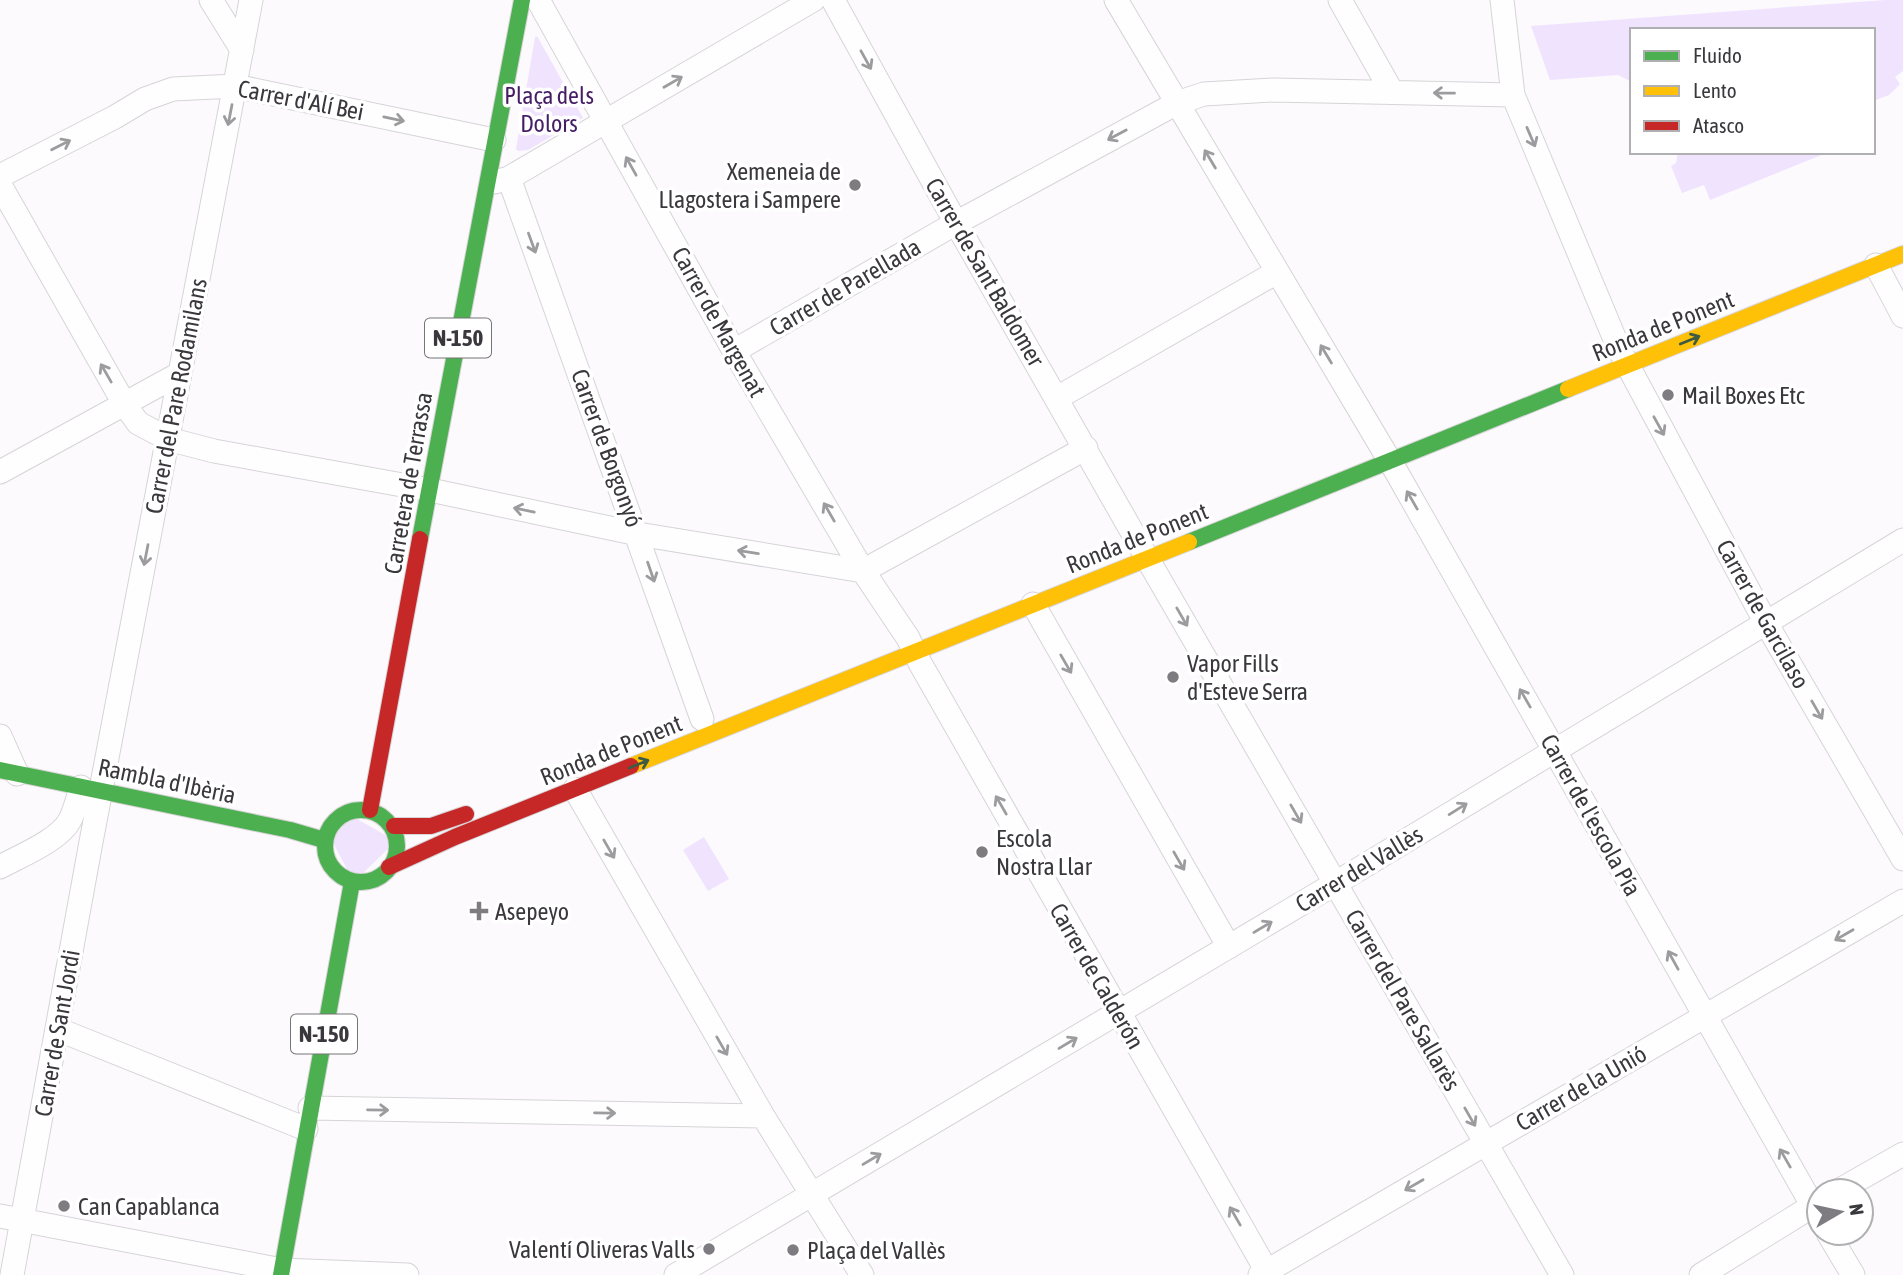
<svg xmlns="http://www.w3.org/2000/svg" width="1903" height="1275" font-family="'Asap Condensed',sans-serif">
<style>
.green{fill:#f0e3fe}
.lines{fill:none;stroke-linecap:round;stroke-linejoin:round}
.street-casing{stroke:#d6d4d7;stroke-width:25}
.fast-casing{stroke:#d6d4d7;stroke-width:18}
.slow-casing{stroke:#d6d4d7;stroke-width:18}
.jam-casing{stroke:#d6d4d7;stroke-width:18}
.street{stroke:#fffeff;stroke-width:23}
.fast{stroke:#4caf50;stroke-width:16}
.slow{stroke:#ffc107;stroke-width:16}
.jam{stroke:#c62828;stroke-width:16}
.oneway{stroke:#9c9b9e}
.oneway2{stroke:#3f5c43}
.poi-dot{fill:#7e7c80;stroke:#fff;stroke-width:2.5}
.labels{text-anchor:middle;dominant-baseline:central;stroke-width:7;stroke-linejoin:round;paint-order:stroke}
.shield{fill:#fff;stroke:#757477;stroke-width:2}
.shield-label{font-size:23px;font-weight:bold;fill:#3a383d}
.park-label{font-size:24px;fill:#451d64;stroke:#fff}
.street-label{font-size:24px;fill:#3a383d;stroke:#fff}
.poi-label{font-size:24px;fill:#3a383d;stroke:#fff;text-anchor:start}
</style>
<rect width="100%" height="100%" fill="#fcfafd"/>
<!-- green -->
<path class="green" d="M1885,0h18v71l-8,6 5,7 -11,11 -16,6v-71h-241v52l-14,-7 -68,5 -19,-54z
M537,36l46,82 -55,32 -10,1 -2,-2 19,-112z
M1678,152h151l-119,48 -6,-15 -22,8 -11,-27 5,-3z
M341,810l55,31 -42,41 -30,-56z
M704,837l25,42 -21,12 -25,-41z"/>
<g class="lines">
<!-- street casing -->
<g class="street-casing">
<path id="street" d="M211,0l31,50
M538,0l196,351 129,220 45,67 12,25 349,612
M833,0l123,223 191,335 415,717
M1116,0l281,473 422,744
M1340,0l52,92
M1502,0l11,95 106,254 147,274 137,236
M0,176l115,-59 30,-18 28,-10 62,-3 259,54
M509,178l193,541
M495,182l14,-4 304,-178
M0,185l125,220 13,18 30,16 46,12 216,39 208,44 225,37
M1876,265l27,51
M734,351l222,-128 221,-120 27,-9 69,-4 240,5
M1057,398l220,-126
M0,472l179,-98
M863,571l223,-123
M1033,604l196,343
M0,736l17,38
M575,789l188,327 99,159
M0,867c20,-11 60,-27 70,-47 5,-10 8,-22 11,-33
M57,1029l249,100
M310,1108l453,8
M1838,1191l65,-37
M0,1216l282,54 125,5
M1828,1233l25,42
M12,1275l79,-433 160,-842
M676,1275l660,-392 567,-343
M1260,1275l643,-374
M1701,1275l118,-73"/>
</g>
<!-- fast casing -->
<g class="fast-casing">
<path id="fast" d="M420,539l102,-539
M1189,542l379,-153
M0,770l290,60 34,10
M325 846a36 36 0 1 1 72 0a36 36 0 1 1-72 0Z
M281,1275l71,-393"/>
</g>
<!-- slow casing -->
<g class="slow-casing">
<path id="slow" d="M1568,389l335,-135
M631,766l558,-224"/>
</g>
<!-- jam casing -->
<g class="jam-casing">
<path id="jam" d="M370,810l50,-271
M394,826h37l35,-12
M389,867l66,-30 176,-71"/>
</g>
<!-- street -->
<use href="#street" class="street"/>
<!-- fast -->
<use href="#fast" class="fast"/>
<!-- slow -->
<use href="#slow" class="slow"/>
<!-- jam -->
<use href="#jam" class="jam"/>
</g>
<!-- one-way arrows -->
<defs><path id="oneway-shaft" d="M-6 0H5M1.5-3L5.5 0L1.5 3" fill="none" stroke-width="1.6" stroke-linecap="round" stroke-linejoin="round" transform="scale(1.75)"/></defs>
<g class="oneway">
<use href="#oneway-shaft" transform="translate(866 60) rotate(61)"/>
<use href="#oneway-shaft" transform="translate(673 82) rotate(-30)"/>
<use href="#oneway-shaft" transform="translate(1444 93) rotate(-179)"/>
<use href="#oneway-shaft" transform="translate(230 115) rotate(101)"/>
<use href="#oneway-shaft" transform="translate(394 119) rotate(12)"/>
<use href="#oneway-shaft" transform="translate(1117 135) rotate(152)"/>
<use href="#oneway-shaft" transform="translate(1531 137) rotate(67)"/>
<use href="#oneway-shaft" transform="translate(61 145) rotate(-27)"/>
<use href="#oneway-shaft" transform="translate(1210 159) rotate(-121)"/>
<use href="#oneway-shaft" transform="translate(631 166) rotate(-119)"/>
<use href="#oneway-shaft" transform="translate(532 243) rotate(70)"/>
<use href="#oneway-shaft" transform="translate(1326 354) rotate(-121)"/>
<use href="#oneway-shaft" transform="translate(106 373) rotate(-120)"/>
<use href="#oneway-shaft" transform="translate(1659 426) rotate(61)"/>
<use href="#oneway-shaft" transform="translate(1412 500) rotate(-120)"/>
<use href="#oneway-shaft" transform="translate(524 510) rotate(-168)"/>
<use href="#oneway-shaft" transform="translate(829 512) rotate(-120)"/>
<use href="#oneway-shaft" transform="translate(748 552) rotate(-171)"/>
<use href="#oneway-shaft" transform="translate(146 555) rotate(101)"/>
<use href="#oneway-shaft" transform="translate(651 572) rotate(71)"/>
<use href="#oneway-shaft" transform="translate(1182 617) rotate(60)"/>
<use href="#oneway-shaft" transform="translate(1066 664) rotate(60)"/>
<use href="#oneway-shaft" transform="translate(1525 698) rotate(-120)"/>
<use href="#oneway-shaft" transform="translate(1817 710) rotate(60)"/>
<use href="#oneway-shaft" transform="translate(1001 805) rotate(-120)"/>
<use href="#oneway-shaft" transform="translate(1458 809) rotate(-32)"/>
<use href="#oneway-shaft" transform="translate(1296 814) rotate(60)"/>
<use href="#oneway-shaft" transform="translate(609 849) rotate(60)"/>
<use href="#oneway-shaft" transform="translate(1179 861) rotate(60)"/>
<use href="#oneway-shaft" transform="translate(1263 927) rotate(-31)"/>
<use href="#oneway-shaft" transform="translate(1844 935) rotate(150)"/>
<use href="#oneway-shaft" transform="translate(1673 960) rotate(-119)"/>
<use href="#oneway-shaft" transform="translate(1068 1043) rotate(-31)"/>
<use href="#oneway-shaft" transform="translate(722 1046) rotate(60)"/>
<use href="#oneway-shaft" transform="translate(378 1110) rotate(1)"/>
<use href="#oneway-shaft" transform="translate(605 1113) rotate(1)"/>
<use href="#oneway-shaft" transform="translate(1470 1117) rotate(60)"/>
<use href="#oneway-shaft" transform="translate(1785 1158) rotate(-120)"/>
<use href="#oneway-shaft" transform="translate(872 1159) rotate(-31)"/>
<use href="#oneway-shaft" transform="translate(1414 1185) rotate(150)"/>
<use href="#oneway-shaft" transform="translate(1235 1216) rotate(-120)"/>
</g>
<g class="oneway2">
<use href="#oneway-shaft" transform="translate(1690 340) rotate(-22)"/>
<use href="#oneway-shaft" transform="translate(639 764) rotate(-22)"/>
</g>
<!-- markers -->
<g class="poi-dot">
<circle cx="855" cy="185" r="7"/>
<circle cx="1668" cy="395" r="7"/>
<circle cx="1173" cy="677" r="7"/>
<circle cx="982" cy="852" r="7"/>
<path d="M475.5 900.5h7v7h7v7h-7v7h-7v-7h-7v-7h7z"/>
<circle cx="64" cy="1206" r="7"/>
<circle cx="709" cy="1249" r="7"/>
<circle cx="793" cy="1250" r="7"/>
</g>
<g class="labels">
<!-- shield labels -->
<g class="shield">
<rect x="425" y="318.5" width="66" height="39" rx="5"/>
<rect x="291" y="1014.5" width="66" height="39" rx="5"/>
</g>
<g class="shield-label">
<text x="458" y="338">N-150</text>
<text x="324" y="1034">N-150</text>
</g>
<!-- park labels -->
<g class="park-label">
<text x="549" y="95">Plaça dels<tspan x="549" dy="28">Dolors</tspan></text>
</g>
<!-- street labels -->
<g class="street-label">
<text transform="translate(301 100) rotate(11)">Carrer d'Alí Bei</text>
<text transform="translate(985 272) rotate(60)">Carrer de Sant Baldomer</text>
<text transform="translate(845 287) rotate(-30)">Carrer de Parellada</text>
<text transform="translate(719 322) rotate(61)">Carrer de Margenat</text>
<text transform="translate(1663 326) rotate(-22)">Ronda de Ponent</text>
<text transform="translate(176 396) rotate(-79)">Carrer del Pare Rodamilans</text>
<text transform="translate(607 448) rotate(70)">Carrer de Borgonyó</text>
<text transform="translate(408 483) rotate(-80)">Carretera de Terrassa</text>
<text transform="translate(1137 538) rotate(-22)">Ronda de Ponent</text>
<text transform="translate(1763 614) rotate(61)">Carrer de Garcilaso</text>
<text transform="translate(611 750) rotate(-22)">Ronda de Ponent</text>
<text transform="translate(167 781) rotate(12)">Rambla d'Ibèria</text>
<text transform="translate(1591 815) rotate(61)">Carrer de l'escola Pía</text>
<text transform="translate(1359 869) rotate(-31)">Carrer del Vallès</text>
<text transform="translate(1097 976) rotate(60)">Carrer de Calderón</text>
<text transform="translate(1403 1000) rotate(60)">Carrer del Pare Sallarès</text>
<text transform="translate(57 1033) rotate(-80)">Carrer de Sant Jordi</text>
<text transform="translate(1581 1088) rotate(-30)">Carrer de la Unió</text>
</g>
<!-- poi labels -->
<g class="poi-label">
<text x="841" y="171" text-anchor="end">Xemeneia de<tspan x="841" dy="28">Llagostera i Sampere</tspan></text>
<text x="1682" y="395">Mail Boxes Etc</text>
<text x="1187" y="663">Vapor Fills<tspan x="1187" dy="28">d'Esteve Serra</tspan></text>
<text x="996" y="838">Escola<tspan x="996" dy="28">Nostra Llar</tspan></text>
<text x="495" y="911">Asepeyo</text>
<text x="78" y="1206">Can Capablanca</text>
<text x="695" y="1249" text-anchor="end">Valentí Oliveras Valls</text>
<text x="807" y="1250">Plaça del Vallès</text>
</g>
</g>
<!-- legend -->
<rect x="1630" y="28" width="245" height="126" fill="#ffffff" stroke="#b0afb1" stroke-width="2"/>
<rect x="1644" y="51" width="35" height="10" fill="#4caf50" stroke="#b0afb1" stroke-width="2"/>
<text x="1693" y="63" font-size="21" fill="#3a383d">Fluido</text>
<rect x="1644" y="86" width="35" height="10" fill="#ffc107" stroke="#b0afb1" stroke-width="2"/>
<text x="1693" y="98" font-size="21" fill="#3a383d">Lento</text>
<rect x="1644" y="121" width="35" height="10" fill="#c62828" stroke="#b0afb1" stroke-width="2"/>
<text x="1693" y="133" font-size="21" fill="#3a383d">Atasco</text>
<!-- north arrow -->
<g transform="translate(1840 1212) rotate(81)"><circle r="33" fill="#ffffff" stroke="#b0afb1" stroke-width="2"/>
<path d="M0-5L12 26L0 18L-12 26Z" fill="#7e7c80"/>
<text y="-10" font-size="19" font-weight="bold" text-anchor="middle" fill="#3a383d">N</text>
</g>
</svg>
